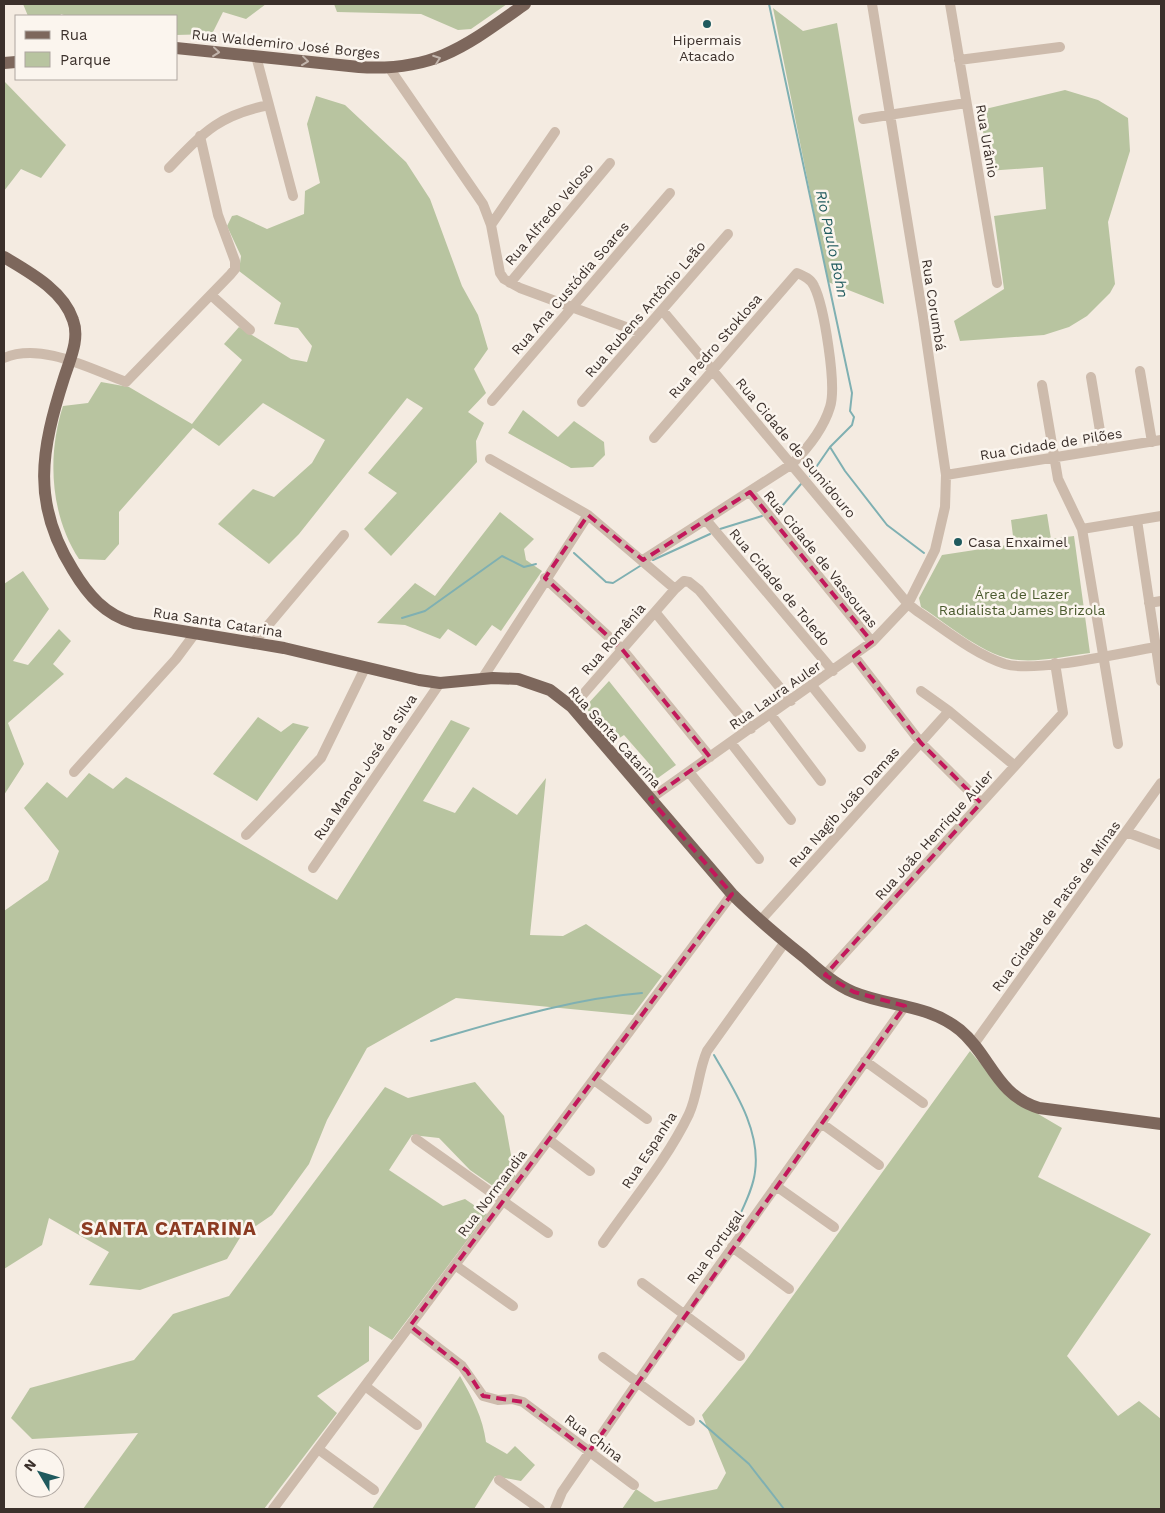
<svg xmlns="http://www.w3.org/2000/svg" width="1165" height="1513" font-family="'Work Sans',sans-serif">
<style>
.green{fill:#b8c4a0}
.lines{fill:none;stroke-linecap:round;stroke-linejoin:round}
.stream{stroke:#7fb0b2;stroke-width:2}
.minor{stroke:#cdbbac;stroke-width:10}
.major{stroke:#7d675c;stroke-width:12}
.oneway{stroke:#c2b5ac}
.marked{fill:none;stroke:#c2185b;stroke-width:4;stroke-dasharray:10 6;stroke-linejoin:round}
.poi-dot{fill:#1f5a5e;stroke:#fbf5ee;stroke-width:2}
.labels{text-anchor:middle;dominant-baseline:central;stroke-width:5;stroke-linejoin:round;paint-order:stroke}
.poi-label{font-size:14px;fill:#3b302b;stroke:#fbf5ee}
.street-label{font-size:14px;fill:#3b302b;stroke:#fbf5ee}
.park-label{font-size:14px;fill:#4a5a2e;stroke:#fbf5ee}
.water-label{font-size:15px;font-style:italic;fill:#1f5a5e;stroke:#fbf5ee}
.district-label{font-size:19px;font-weight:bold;letter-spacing:1px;fill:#8c3b22;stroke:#fbf5ee}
</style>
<rect width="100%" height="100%" fill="#f4ebe1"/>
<!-- green -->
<path class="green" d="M23,4h243l-20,15 -23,-7 -11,22 -36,1v-19h-109l-6,-2 -1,2h-32z
M334,4h173l-36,25 -13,1 -37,-16 -84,-2z
M773,8l30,23 34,-8 47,281 -56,-22z
M4,81l62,64 -25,33 -20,-9 -17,22z
M1065,90l33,10 30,18 2,33 -22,71 7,62 -5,9 -23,23 -18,11 -25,8 -84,6 -6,-20 50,-32 -10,-73 52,-7 -3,-42 -56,4 -6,-61z
M316,96l29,9 61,57 24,37 32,87 16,29 10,34 -14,20 12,24 -18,19 16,11 -8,18 1,21 -86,94 -27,-27 33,-36 -29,-20 55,-65 -16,-10 -108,136 -30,30 -51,-40 35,-35 21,8 38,-34 13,-23 -62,-37 -44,43 -26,-18 -74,84v32l-14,16 -26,-1c-29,-44 -32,-104 -16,-153l25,-3 13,-21 28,5 63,37 50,-64 -18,-16 15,-17 52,32 16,3 5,-16 -14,-18 -24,-4 7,-21 -42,-32 2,-15 -14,-30 5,-10 5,-1 30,14 37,-15 1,-23 15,-8 -13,-59z
M523,410l35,27 16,-16 30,21 1,13 -12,12 -22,1 -63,-35z
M500,512l34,27 -10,10 2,11 16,11 -41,60 -9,-6 -16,21 -28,-17 -8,10 -35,-14 -28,-2 38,-40 20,13z
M1047,514l4,25 23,-3 16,117c-24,3 -48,9 -72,7 -32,-2 -70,-36 -97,-53l-2,-9 23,-43 72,-11 -3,-24z
M23,571l26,38 -36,52 15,4 31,-36 12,12 -18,23 11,10 -56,49 16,41 -20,31v-211z
M609,681l67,84 -25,18 -8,-6 9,-10 -28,-32 -12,8 -27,-36z
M258,717l23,15 12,-9 16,4 -52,74 -44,-27z
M451,720l19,8 -47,73 32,12 18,-26 44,28 29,-37 -16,157 33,1 23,-12 76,52 -29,39 -177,-17 -89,50 -40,72 -18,44 -37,51 -31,21 -14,23 -87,31 -51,-5 20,-33 -60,-34 -7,27 -38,24v-358l44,-31 11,-29 -35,-43 23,-26 20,16 22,-25 24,16 13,-12 211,123z
M970,1051l39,46 53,31 -24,49 113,57 -84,122 51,60 21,-15 22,18v90h-539l14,-20 19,13 62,-13 9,-16 -24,-58 43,-53z
M475,1082l29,34 11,61 -12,16 -33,-23 -31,-32 -27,-3 -23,35 54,36 22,-7 22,15 -95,126 -23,-14v35l-52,35 20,17 -73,96h-181l55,-76 -106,6 -21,-21 19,-30 104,-28 39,-46 56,-18 156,-209 23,11z
M460,1376c12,21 23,42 26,66l21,12 8,-8 20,19 -14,16 -26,-5 -21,33h-102z"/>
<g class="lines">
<!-- stream -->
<path class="stream" d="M769,4l83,389 -2,18 4,6 -2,8 -22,22 -20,29
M830,447l15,24 42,54 37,28
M777,512l24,-28
M720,529l42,-13
M574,553l32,29 7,1 27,-17
M653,560l57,-26
M402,618l23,-7 77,-55 22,11 12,-3
M431,1041c70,-20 139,-42 211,-48
M714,1055c20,35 47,75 41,117 -2,18 -13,37 -20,54
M700,1421l49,43 35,45"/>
<!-- minor -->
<path class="minor" d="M950,4l47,279
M256,56l37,140
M959,60l101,-13
M390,69l93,135 8,21 9,48 4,6 16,9 122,45
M863,119l103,-16
M169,168c35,-36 50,-53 100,-63
M491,225l64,-93
M510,283l100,-120
M211,295l39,35
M662,310l246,294 9,7c27,18 57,43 88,53 31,9 115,-11 151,-17
M4,358c38,-16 86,11 122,24l104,-107 5,-6v-8l-17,-46 -18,-79
M1140,371l12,71
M1091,377l12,72
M1042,385l16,94 24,50 36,215
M492,401l178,-208
M582,402l146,-168
M490,459l98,56 87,74
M946,475l215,-35
M750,492l122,150
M706,520l127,151
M1137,520l24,161
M1082,529l79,-13
M643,560l149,-96c16,-16 31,-34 38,-57 7,-21 -6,-101 -16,-121 -3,-7 -10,-10 -17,-13l-143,165
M545,578l77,71 88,108
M1149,603l12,-2
M655,612l96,117
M254,642l90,-107
M854,656l67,87 60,60
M482,679l106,-164
M812,686l49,61
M921,691l28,20 66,55
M572,707l103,-118 9,-8 5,1 10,8 92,111
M771,715l50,66
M731,743l60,77
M74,772l102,-113 20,-27
M689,772l70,87
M650,799l222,-157 36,-38 27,-54 10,-43 1,-32 -23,-158 -51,-313
M1126,832l35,13
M246,835l75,-77 44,-90
M313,868l127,-185
M760,921l189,-210
M825,975l238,-262 -8,-50
M974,1044l187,-261
M865,1061l58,42
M594,1080l53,39
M821,1123l58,42
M416,1139l132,94
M549,1140l41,31
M776,1186l58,41
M603,1243c29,-42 64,-83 86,-129 9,-20 9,-42 18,-63l78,-109
M732,1247l57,42
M455,1265l58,41
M642,1283l98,73
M410,1326l52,40 21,30 15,4 14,-1 11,3 111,83
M603,1357l87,64
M365,1386l52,39
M318,1449l56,41
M499,1480l41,29
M273,1509l459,-615
M555,1509l7,-17 122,-177 221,-309"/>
<!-- major -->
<path class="major" d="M176,48l183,19c76,5 108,-22 166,-63
M4,63l12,-1
M4,257c25,15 59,33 69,63 7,19 -3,39 -9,58 -23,72 -33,125 9,192 15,25 32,45 61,53l150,25 135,32 21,3 53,-5 25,1 32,11 22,17 160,187c23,23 47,43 72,63 15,13 30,27 49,35 36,15 75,12 107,38 31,26 36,65 79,78l122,16"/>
</g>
<!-- one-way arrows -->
<defs><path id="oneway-chevron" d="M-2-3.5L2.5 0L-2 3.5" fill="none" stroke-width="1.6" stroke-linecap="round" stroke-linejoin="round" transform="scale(1.25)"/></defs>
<g class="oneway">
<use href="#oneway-chevron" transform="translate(216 52) rotate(6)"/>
<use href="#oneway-chevron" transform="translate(437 59) rotate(-20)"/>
<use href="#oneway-chevron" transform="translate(305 61) rotate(7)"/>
</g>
<!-- marked area -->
<path class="marked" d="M750,492l122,150 -18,14 67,87 60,60 -156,172 29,17 51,14 -316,446 -66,-50 -40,-6 -16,-25 -57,-45 322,-432 -82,-95 60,-42 -88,-108 -77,-71 43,-63 55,45z"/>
<!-- markers -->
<g class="poi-dot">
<circle cx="707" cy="24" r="5"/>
<circle cx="958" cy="542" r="5"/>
</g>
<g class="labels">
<!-- poi labels -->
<g class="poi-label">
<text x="707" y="40">Hipermais<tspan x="707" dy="16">Atacado</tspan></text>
<text x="968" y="542" text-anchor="start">Casa Enxaimel</text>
</g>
<!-- street labels -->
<g class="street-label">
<text transform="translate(286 44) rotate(6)">Rua Waldemiro José Borges</text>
<text transform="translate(987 141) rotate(80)">Rua Urânio</text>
<text transform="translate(549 214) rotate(-50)">Rua Alfredo Veloso</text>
<text transform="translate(570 288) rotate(-49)">Rua Ana Custódia Soares</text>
<text transform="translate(934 305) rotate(81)">Rua Corumbá</text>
<text transform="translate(645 309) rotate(-49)">Rua Rubens Antônio Leão</text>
<text transform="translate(715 346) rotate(-49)">Rua Pedro Stoklosa</text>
<text transform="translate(1051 444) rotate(-9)">Rua Cidade de Pilões</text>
<text transform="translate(796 448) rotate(50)">Rua Cidade de Sumidouro</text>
<text transform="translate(821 559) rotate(51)">Rua Cidade de Vassouras</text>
<text transform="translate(780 587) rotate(50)">Rua Cidade de Toledo</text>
<text transform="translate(218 622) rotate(9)">Rua Santa Catarina</text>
<text transform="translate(613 639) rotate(-49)">Rua Romênia</text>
<text transform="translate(775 695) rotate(-35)">Rua Laura Auler</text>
<text transform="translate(615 737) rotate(48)">Rua Santa Catarina</text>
<text transform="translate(365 767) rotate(-56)">Rua Manoel José da Silva</text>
<text transform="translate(844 807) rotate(-48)">Rua Nagib João Damas</text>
<text transform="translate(934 835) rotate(-48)">Rua João Henrique Auler</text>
<text transform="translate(1056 906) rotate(-54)">Rua Cidade de Patos de Minas</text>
<text transform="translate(649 1150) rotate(-57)">Rua Espanha</text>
<text transform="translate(492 1193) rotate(-53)">Rua Normandia</text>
<text transform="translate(715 1247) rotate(-54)">Rua Portugal</text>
<text transform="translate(594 1438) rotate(37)">Rua China</text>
</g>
<!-- park labels -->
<g class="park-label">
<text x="1022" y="594">Área de Lazer<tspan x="1022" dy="16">Radialista James Brizola</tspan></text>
</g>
<!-- water labels -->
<g class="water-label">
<text transform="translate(832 244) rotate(78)">Rio Paulo Bohn</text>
</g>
<!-- district labels -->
<g class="district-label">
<text x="169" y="1228">SANTA CATARINA</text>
</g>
</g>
<!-- border -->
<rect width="1165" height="1513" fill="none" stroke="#3b302b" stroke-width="10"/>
<!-- legend -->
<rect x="15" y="15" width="162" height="65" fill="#fbf5ee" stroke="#aea6a0"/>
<rect x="25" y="31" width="25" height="8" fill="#7d675c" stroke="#aea6a0"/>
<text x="60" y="40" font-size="15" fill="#3b302b">Rua</text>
<rect x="25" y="52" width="25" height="15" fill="#b8c4a0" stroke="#aea6a0"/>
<text x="60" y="65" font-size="15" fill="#3b302b">Parque</text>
<!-- north arrow -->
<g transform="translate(40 1473) rotate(308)"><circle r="24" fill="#fbf5ee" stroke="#aea6a0"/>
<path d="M0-4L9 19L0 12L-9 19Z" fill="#1f5a5e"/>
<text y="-8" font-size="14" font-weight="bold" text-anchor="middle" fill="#3b302b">N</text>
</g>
</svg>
